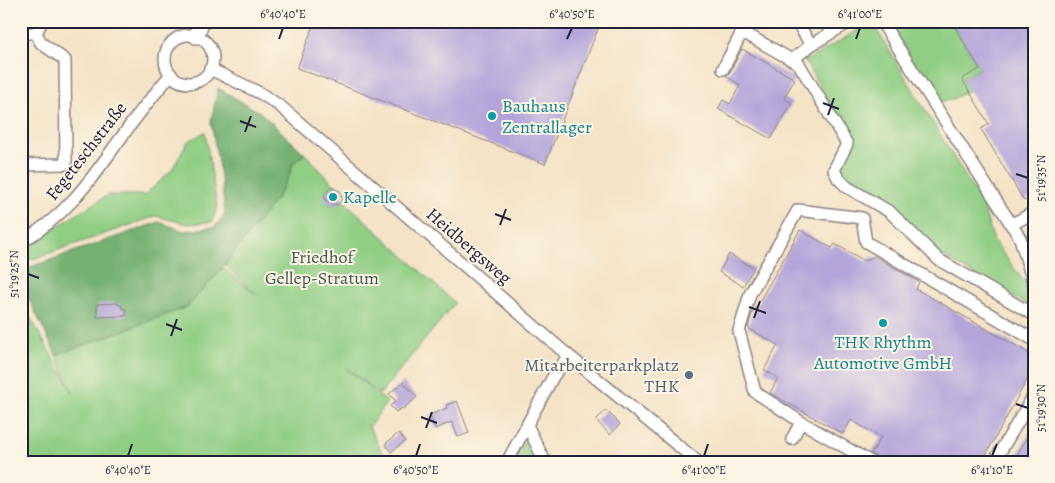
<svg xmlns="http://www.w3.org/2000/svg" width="1055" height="483" font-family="Alegreya,serif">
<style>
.green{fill:#90ce84;stroke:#597860}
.forest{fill:#74b172;stroke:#4b6a56}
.building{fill:#b4a4da}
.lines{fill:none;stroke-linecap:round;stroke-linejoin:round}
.minor-casing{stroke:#8b8280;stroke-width:14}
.major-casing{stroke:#8b8280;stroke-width:18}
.minor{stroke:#fff;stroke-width:11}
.major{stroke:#fff;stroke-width:15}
.ticks{fill:none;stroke:#22223b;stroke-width:2}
.culture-dot{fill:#0f9aa8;stroke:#fcf5e5;stroke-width:2}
.service-dot{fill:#5c6f8a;stroke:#fcf5e5;stroke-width:2}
.labels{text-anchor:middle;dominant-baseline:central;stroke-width:4;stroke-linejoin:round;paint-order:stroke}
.culture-label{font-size:18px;fill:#0d838f;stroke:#fcf5e5;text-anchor:start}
.street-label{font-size:18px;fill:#22223b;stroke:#fcf5e5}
.park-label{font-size:18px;fill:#435651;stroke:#fcf5e5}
.service-label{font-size:18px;fill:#4e5e75;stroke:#fcf5e5;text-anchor:end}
.neatline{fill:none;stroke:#22223b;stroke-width:2}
.ticks-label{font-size:12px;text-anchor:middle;fill:#22223b}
</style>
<rect width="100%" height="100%" fill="#fcf5e5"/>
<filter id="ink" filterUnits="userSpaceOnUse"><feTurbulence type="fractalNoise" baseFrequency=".02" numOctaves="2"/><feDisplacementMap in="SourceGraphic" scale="10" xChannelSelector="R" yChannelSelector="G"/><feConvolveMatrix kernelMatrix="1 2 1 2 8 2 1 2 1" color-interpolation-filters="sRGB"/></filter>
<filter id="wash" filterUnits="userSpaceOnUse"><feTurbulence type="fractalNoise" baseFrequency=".0096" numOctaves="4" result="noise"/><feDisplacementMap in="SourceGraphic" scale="20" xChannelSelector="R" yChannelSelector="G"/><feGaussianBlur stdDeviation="1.12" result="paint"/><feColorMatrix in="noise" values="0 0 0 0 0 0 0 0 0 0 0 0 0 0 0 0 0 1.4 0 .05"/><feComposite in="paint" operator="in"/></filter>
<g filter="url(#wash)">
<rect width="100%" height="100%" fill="#f4e3c6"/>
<!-- green -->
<path class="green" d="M889,21h62l29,48 -18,10 7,11c-12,6 -23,17 -35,7z
M872,22l110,182 12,37 40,54v14l-92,-53 -79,-65 -17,-11 -7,-10 12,-30 -48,-82 1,-2 3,4z
M205,132l12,76 -5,14 -24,2 -32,-8 -135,47v-14l87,-54h37l27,-25 15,-28z
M305,154l35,37 -9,-3 -4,15 10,2 5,-6 113,104 -75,91 -34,-26 41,34 -18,25 18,35h-366v-161l52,92 -17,-38 131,-48 36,-39 35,28 -33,-31 53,-69 11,-20 4,-13z
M528,435l12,27h-27z"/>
<!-- forest -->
<path class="forest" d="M218,88l43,25 44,41 -12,9 -4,13 -11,20 -53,69 -38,42 -131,48 -35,-73 3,-13 135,-47 25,9 31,-4 10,-13 -4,-35 -10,-57z"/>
<g id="blocks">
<!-- building -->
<path class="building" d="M315,21h286l-56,143 -248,-96z
M951,21h83v174l-10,6 -43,-72 8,-5 -27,-45 18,-10z
M742,49l53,30 -11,19 8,5 -21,36 -53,-30 5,-9 7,4 10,-19 -14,-9 4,-4z
M331,187l9,4 2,8 -5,6 -10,-2 -3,-8z
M800,230l32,18 3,-4 30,17 9,-5 45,26 -3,7 118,67v11l-52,95h-98l-13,-8 10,-17 -30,-17 -8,14 -73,-41 8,-15 -14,-8 14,-25 -30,-17 3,-12z
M729,254l25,14 -11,18 -24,-14z
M118,303v2h4v4h4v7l-29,1v-13z
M403,382l14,15 -14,12 -1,-1 -6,4 -6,-6 6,-5 -7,-7z
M457,401l12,32 -11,4 -6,-15 -17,7 -5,-14 17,-7 -1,-3z
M606,410l14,14 -10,11 -14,-15z
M1034,425v37h-21z
M399,433l6,8 -14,11 -6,-8z"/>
</g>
</g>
<g filter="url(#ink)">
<use href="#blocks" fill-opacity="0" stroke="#8b8280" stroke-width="1"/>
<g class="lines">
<!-- minor casing -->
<g class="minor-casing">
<path id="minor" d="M798,21l-1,1 14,23
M881,21l139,217 14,47
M21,33h15
M165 59a24 24 0 1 1 48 0a24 24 0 1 1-48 0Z
M792,60l19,-15 40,-24
M210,69l50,24 20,13 283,245 135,111
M723,69l18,-35 7,1 51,29 48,80 -13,26 4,8 9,9 43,25 49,48 95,55
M21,165l45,-1 -1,-104 -24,-17 -5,-10 6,-12
M1011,225l23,-13
M21,242c55,-32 77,-75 114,-123 11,-15 24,-30 36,-45
M527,425l18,37
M792,439l9,-17
M507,462l47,-87 15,-19
M871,462l-70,-40 -46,-30 -16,-61 11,-37 48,-84 64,8 4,24 168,98
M994,462l40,-67"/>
</g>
<!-- major casing -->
<g class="major-casing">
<path id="major" d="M196,36l6,-15"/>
</g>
<!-- minor -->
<use href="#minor" class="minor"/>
<!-- major -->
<use href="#major" class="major"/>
</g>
</g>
<!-- ticks -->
<path class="ticks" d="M279,39l4,-11M567,39l5,-11M856,39l4,-11M823,103l16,6M828,115l6,-17M240,121l16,6M245,132l6,-16M1016,174l12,4M495,214l16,6M500,225l6,-16M28,274l11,4M749,307l17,6M754,318l6,-17M166,324l16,6M171,336l6,-17M1016,404l12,4M421,417l16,6M426,428l6,-16M128,456l4,-12M416,456l4,-12M704,456l4,-12M992,456l5,-12"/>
<!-- markers -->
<g class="culture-dot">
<circle cx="492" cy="116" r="5"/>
<circle cx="333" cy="197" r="5"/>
<circle cx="883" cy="323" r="5"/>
</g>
<circle class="service-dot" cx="689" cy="375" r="5"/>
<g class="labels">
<!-- culture labels -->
<g class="culture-label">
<text x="502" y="106">Bauhaus<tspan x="502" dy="21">Zentrallager</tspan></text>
<text x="343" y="197">Kapelle</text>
<text x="883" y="342" text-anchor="middle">THK Rhythm<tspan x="883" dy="21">Automotive GmbH</tspan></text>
</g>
<!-- street labels -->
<g class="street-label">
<text transform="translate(86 151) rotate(-52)">Fegeteschstraße</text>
<text transform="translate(469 246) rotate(41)">Heidbergsweg</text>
</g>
<!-- park labels -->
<g class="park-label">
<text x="322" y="257">Friedhof<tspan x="322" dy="21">Gellep-Stratum</tspan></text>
</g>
<!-- service labels -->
<g class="service-label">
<text x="679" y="365">Mitarbeiterparkplatz<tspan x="679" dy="21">THK</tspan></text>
</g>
</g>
<!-- margin -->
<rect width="1055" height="483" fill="none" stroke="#fcf5e5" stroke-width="55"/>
<rect x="28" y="28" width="1000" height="428" class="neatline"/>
<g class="ticks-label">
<text x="283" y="18">6°40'40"E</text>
<text x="572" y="18">6°40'50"E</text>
<text x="860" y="18">6°41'00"E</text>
<text transform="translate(1041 178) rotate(-90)" y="4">51°19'35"N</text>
<text transform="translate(14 274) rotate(-90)" y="4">51°19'25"N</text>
<text transform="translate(1041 408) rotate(-90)" y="4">51°19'30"N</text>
<text x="128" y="474">6°40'40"E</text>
<text x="416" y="474">6°40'50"E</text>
<text x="704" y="474">6°41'00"E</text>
<text x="992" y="474">6°41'10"E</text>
</g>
</svg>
